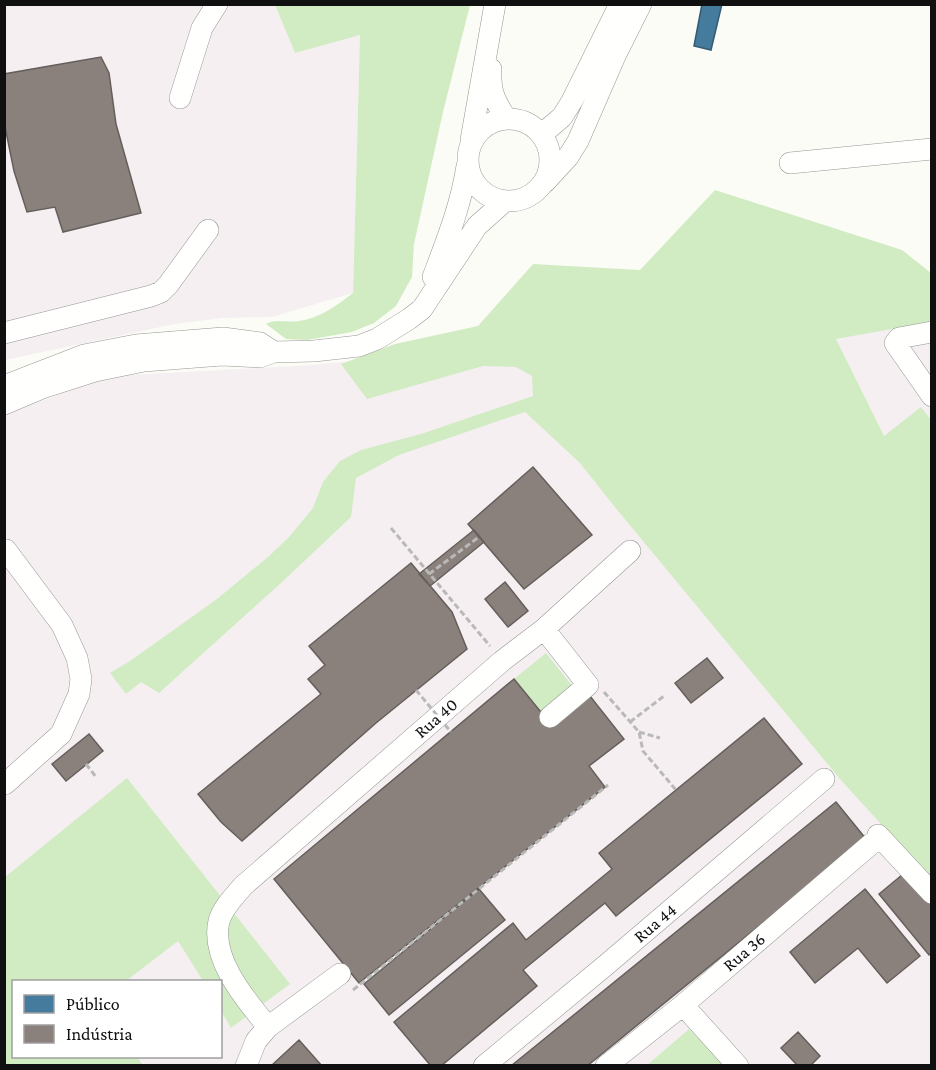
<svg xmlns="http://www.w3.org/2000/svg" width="936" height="1070" font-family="'Crimson Pro',serif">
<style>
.industrial{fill:#f5eff2;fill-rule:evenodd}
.forest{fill:#d1ecc3}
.public{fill:#457b9d;stroke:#355b73;stroke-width:1.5}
.industry{fill:#8a817c;stroke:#655f5c;stroke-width:1.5}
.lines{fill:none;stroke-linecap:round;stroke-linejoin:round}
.minor-casing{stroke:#969694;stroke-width:22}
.path{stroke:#b9b9b8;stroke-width:3;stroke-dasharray:6 3;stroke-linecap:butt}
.minor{stroke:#fffffe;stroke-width:21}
.path-bridge{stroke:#b9b9b8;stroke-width:3;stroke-dasharray:6 3;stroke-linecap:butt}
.labels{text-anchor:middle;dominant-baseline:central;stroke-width:6;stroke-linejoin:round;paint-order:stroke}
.street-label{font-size:18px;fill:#101010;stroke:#fff}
</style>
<rect width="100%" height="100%" fill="#fcfcf7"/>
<!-- industrial -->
<path class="industrial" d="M5,5h270l20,48 65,-19 -7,259 -81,24 -49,1 -48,6 -170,36z
M931,303v762l-926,1v-652l106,-38 200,-11zM14,982h206v74h-206z"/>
<!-- forest -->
<path class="forest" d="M275,5h195l-27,107 -29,132 -2,33 -16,29 -22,17 -22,9 -45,8 -21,-1 -20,-15c10,-6 21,-1 33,-3 21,-3 37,-15 54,-28l7,-258 -65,18z
M715,190l187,60 29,23v49l-95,17 48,97 37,-29 10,13v465l-22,-30 -69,-76 -226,-273 -34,-43 -55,-51 -126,43 -43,23 -5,39 -70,66 -122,110 -18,-11 -15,12 -16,-21 20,-12 87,-62 52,-43 20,-19 24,-29 10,-26 17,-21 21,-11 60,-16 112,-38 -1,-20 -16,-9 -33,-1 -116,33 -26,-35 54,-20 83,-18 55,-62 107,6z
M546,653l28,35 -32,26 -28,-35z
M127,778l163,206 -59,44 -10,-17 -1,-29 -17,-1 -25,-40 -52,40 -112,1v74l123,1 6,8 -138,1v-189z
M689,1029l35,36 -78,1z"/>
<!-- public -->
<path class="public" d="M702,4h20l-11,46 -17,-4z"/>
<!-- industry -->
<path class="industry" d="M101,57l8,16 7,51 25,89 -78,19 -8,-25 -28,5 -13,-41 -10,-49v-48z
M533,467l59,68 -68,54 -56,-65z
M533,467l59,68 -68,54 -56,-65z
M474,530l10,12 -54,44 -11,-12z
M411,563l41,49 15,37 -91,74 -134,118 -21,-19 -23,-28 123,-100 -13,-15 17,-14 -16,-19z
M505,582l23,29 -20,16 -23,-28z
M707,658l16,20 -32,25 -16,-20z
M514,679l39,48 37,-31 34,43 -35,27 16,21 -246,196 -85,-104z
M764,718l38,46 -186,152 -11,-13 -82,67 14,16 -96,80h-10l-37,-44 119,-99 13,17 86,-71 -13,-16z
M89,734l14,17 -37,30 -14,-17z
M836,802l30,37 -279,227h-76z
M908,870l24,29v53l-3,3 -50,-61z
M479,889l26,31 -116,95 -25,-31z
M865,889l55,67 -33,27 -29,-35 -43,35 -25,-31z
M798,1032l22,24 -10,10h-12l-17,-18z
M299,1040l23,26h-51z"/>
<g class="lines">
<!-- minor casing -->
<g class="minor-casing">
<path id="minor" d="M491,69c-1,22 3,31 15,49
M180,98l22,-70 15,-24
M468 160a41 41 0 1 1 82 0a41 41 0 1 1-82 0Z
M542,134l20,-17 10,-16 48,-97
M471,140l24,-136
M790,163l142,-14
M545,182l23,-25 10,-16 37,-85 26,-52
M433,277c14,-37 28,-72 34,-111
M932,332l-33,6 -4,5 37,53
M4,333l147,-37 10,-4 7,-7 40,-55
M4,386l80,-31 52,-10 87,-7 37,5 14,9
M4,404l38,-16 53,-17 49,-10 78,-6 38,2 14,-5 40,-1 45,-5 18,-7 32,-20 13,-10 55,-83 28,-25
M544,629l44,56 -38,32
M5,784l56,-50 18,-40 2,-15 -4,-21 -15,-33 -56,-75
M683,1005l55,61
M268,1027l72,-53
M246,1066l10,-25 12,-14c-22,-27 -58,-68 -49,-106 4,-14 15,-24 24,-35l259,-225 42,-32 86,-78
M484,1066l122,-101 218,-186
M606,1066l77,-61 194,-166 1,-4 54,58"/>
</g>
<!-- path -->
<path class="path" d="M391,528l99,118
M429,574l50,-37
M604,692l35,40 4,19 33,39
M630,722l34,-26
M639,732l21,6
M86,764l10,13
M353,990l255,-205"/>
<!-- minor -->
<use href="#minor" class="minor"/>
<!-- path-bridge -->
<path class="path-bridge" d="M416,690l35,42"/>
</g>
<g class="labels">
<!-- street labels -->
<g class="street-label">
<text transform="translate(436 718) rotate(-41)">Rua 40</text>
<text transform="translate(655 923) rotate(-40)">Rua 44</text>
<text transform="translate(744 952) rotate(-40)">Rua 36</text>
</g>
</g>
<!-- border -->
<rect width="936" height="1070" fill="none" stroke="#101010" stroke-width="12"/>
<!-- legend -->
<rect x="12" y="980" width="210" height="78" fill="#ffffff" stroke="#9f9f9f" stroke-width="1.5"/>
<rect x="24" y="995" width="30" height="18" fill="#457b9d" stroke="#9f9f9f" stroke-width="1.5"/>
<text x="66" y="1010" font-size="18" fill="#101010">Público</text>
<rect x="24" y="1025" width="30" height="18" fill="#8a817c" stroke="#9f9f9f" stroke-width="1.5"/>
<text x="66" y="1040" font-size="18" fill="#101010">Indústria</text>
</svg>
